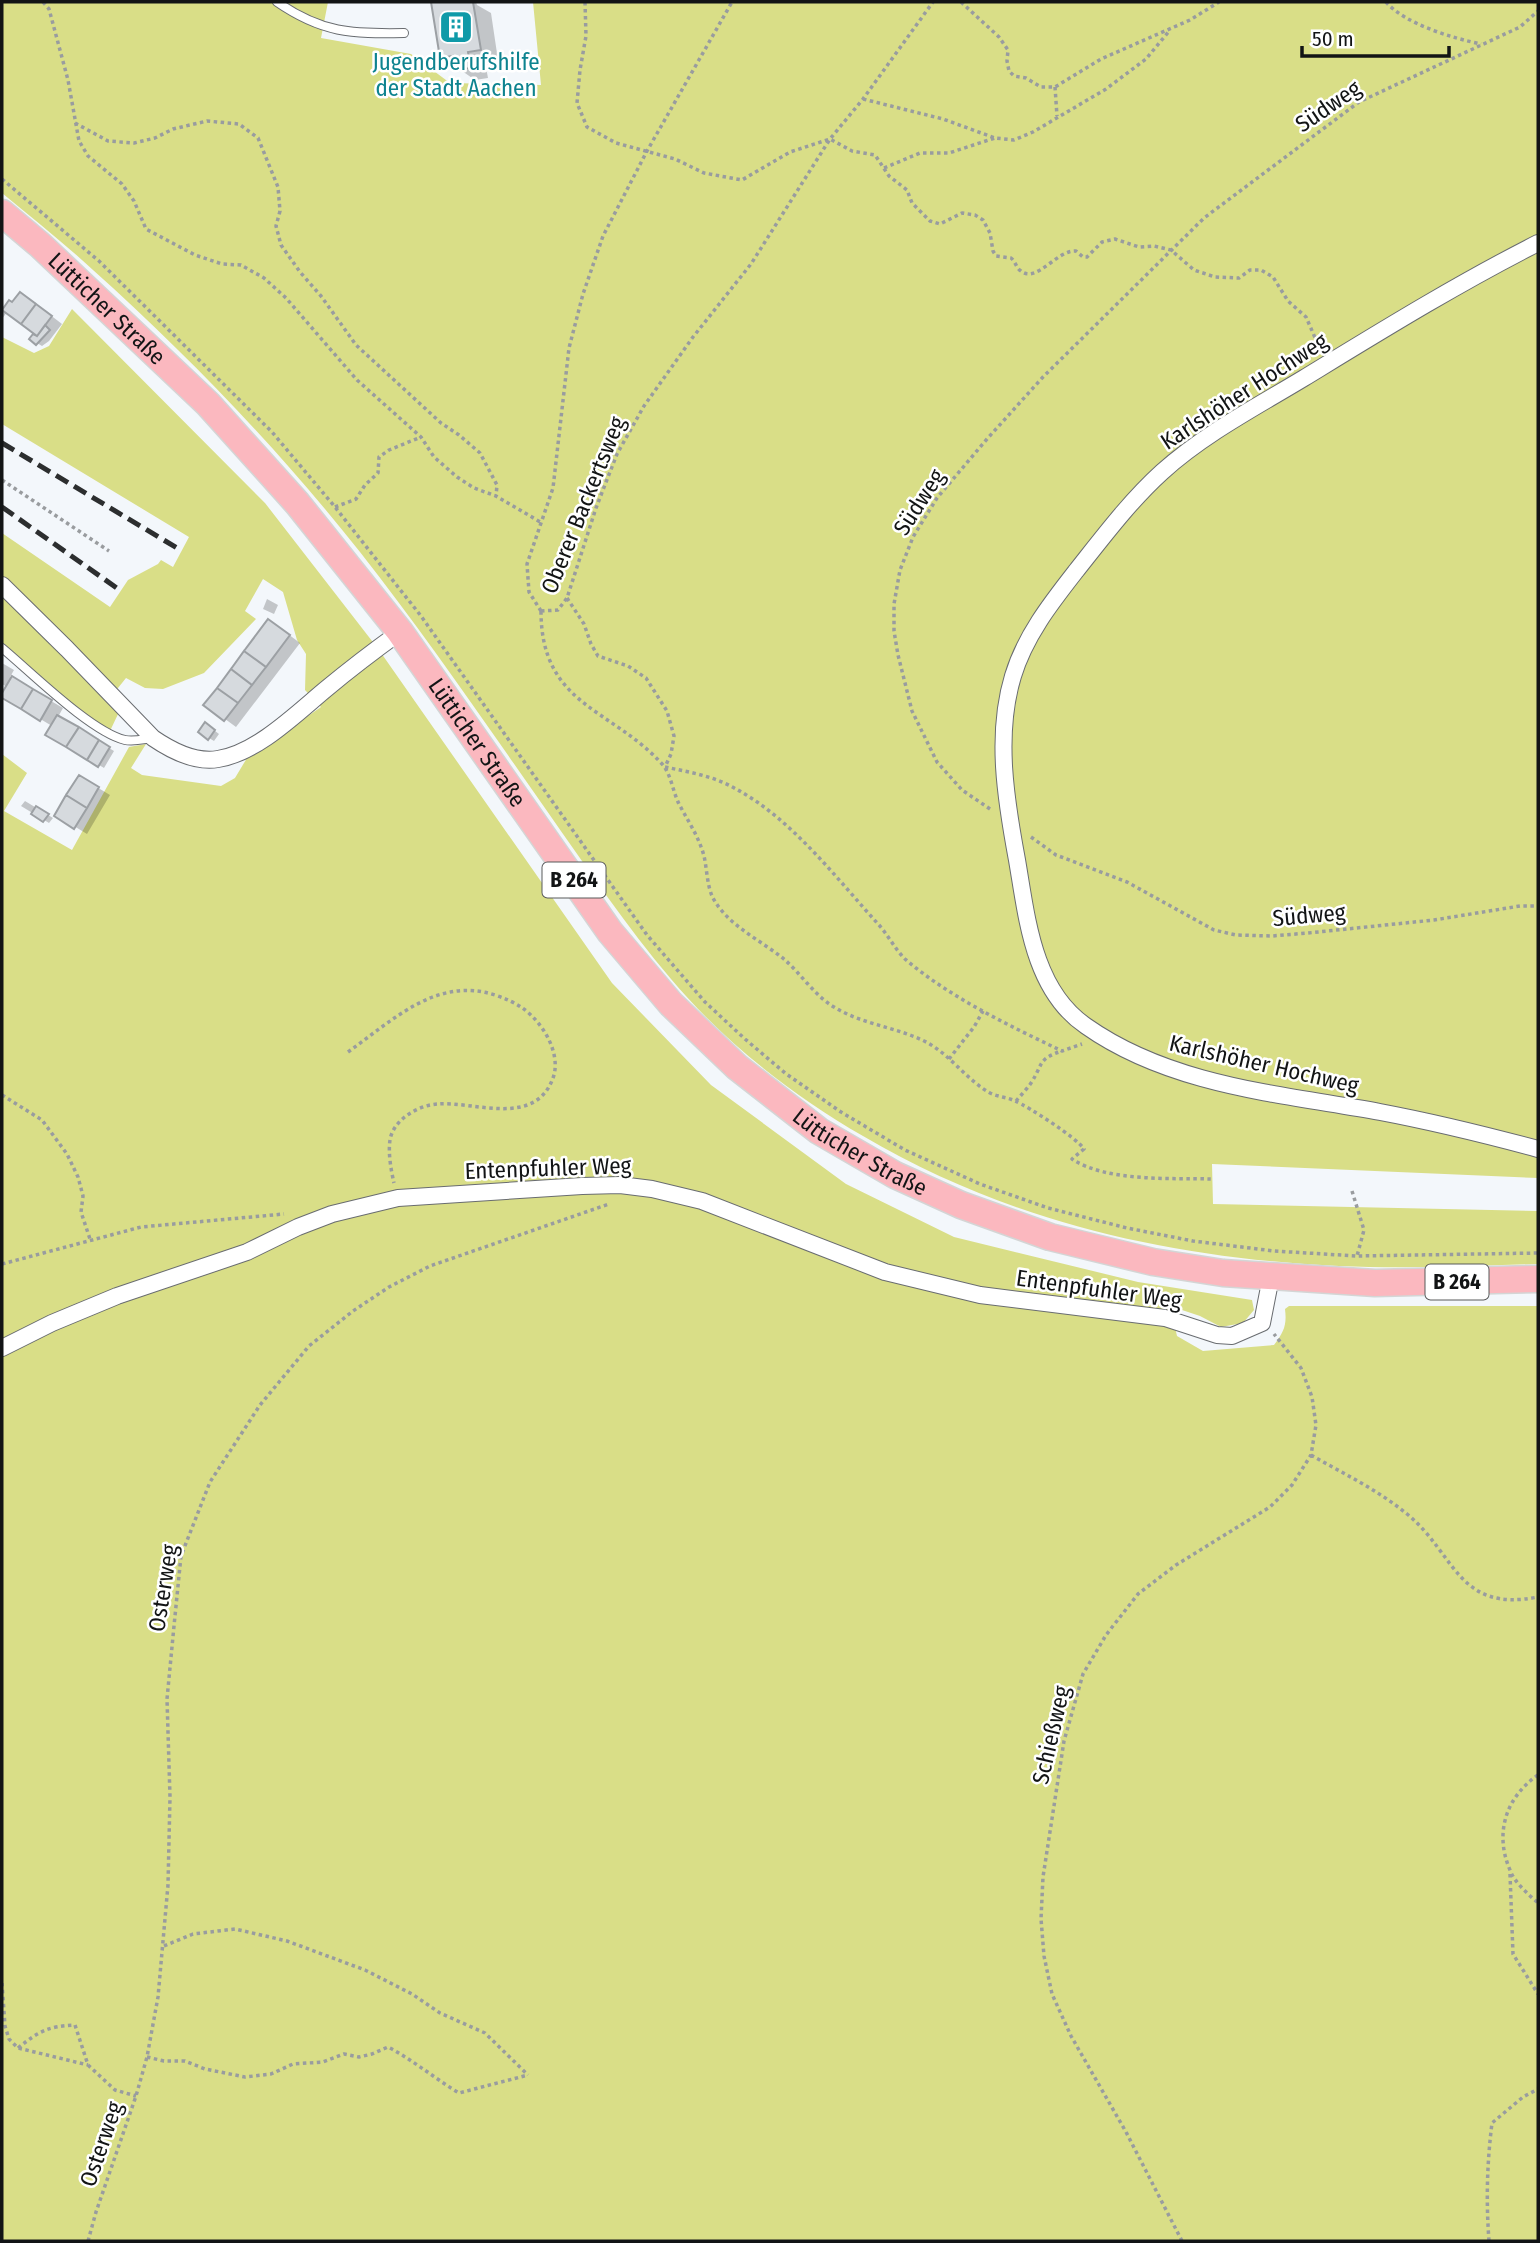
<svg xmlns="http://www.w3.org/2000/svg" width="1540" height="2243" font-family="'Fira Sans Condensed',sans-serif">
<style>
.green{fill:#d9de87}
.shadow{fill:#0003}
.building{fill:#d6dade;stroke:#9ca0a4;stroke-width:2}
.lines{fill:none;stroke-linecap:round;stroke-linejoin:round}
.lane-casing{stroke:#696c70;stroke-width:10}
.street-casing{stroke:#696c70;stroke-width:18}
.primary-casing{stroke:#d4d5d5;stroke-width:29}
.path{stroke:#999c9f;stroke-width:3.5;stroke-dasharray:3.5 3.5;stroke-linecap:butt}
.lane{stroke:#fff;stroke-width:8}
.street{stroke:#fff;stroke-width:16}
.primary{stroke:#fbb8bf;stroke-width:26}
.rail{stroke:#2c2e2f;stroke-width:5;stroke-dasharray:14 7;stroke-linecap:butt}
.labels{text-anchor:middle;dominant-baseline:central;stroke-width:5;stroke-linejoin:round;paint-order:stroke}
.shield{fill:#fff;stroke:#595a5b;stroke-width:2}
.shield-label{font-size:21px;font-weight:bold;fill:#121415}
.culture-label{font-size:23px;fill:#0d838f;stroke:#fff}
.street-label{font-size:23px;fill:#121415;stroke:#fff}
</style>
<rect width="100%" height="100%" fill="#f3f7fb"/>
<!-- green -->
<path class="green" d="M2,2h326l-7,36 90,16 39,29 91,2 -8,-83h1005v1176l-326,-14 1,40 325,7v53c-66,2 -133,5 -199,2 -169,-8 -330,-44 -476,-130 -71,-41 -139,-94 -192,-157 -45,-53 -84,-111 -124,-168 -61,-87 -121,-175 -187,-259 -80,-101 -171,-196 -267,-282 -29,-27 -61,-52 -91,-77z
M72,309l193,194 114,147 233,333 99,102 135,99 108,53 184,45 114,18 2,10 -11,13 -22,4 -21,-11 -30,-10 7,30 26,15 71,-6c10,-13 13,-20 11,-36l4,-3h249v935h-1536v-1487l25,19 -23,38 68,39 57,-103 17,-3 -15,24 11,7 79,11 14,-8 12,-20 74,-51 -16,-17 1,-36 -9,-14 -14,-48 -20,-13 -18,32 11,8 -52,54 -41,16 -18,-1 -19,-10 -12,15 5,19 -9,19 -35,-25 -73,-64v-109l108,74 18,-27 30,-16 3,-4 12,7 16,-30 -187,-113v-87l32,16 15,-7z"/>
<!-- shadow -->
<path class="shadow" d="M433,2h43l1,3 14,8 7,47 -13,2 3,16 -13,2 -33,-23z
M32,301l30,23 -13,17 -7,5 -5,-3 -3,-7 7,4 1,-2 -35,-26 -5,7v-12l2,2 9,-5z
M267,599l11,6 -4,9 -11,-5z
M280,628l20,15 -64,84 -30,-22z
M2,663l12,7 -4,7 53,31 -5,9 56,34 -10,17 -56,-34 4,-8 -50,-30 5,-9 -5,-3z
M210,727l9,7 -5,7 -5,-3z
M80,777l30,18 -23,39 -31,-19z
M25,801l28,17 -4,5 -28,-17z"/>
<!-- building -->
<path class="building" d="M431,2h42l8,48 -13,2 3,16 -15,2 -3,-14 -13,2z
M20,292l16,12 -15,20 -19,-14 7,-10 3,2z
M36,304l16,12 -15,20 -16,-12z
M45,325l5,5 -14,15 -7,-6 4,-5 4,2z
M268,619l22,16 -24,32 -22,-16z
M244,651l22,16 -14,18 -21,-16z
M231,669l21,16 -14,18 -21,-15z
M12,676l21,13 -12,20 -19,-11v-5z
M217,688l21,15 -14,18 -21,-16z
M33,689l19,11 -12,21 -19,-12z
M57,715l22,12 -13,20 -21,-12z
M205,722l10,8 -7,10 -10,-8z
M79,727l20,13 -12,20 -21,-13z
M99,740l11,7 -12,20 -11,-7z
M79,775l20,12 -12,21 -21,-13z
M66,795l21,13 -13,21 -20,-13z
M36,806l13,8 -6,8 -12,-8z"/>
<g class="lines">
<!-- lane casing -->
<g class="lane-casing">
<path id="lane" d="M277,2c45,31 74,32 127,31
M2,648c29,24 89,84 123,92 9,2 19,-1 28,-2"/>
</g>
<!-- street casing -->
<g class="street-casing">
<path id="street" d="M1538,243c-81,41 -157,88 -234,135 -48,29 -100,56 -142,94 -32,29 -59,65 -86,99 -25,32 -51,65 -63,105 -18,59 -7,125 4,184 10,58 16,130 69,166 85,60 195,68 294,86 53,10 106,23 158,37
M2,585l65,64 86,89c19,13 42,25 65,21 39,-6 79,-46 108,-70 24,-20 49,-39 74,-57
M2,1348l50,-25 65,-27 130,-44 51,-25 34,-13 66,-16 184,-12 38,-1 32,4 50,12 183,71 95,23 185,23 52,17 15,1 30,-13 9,-46"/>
</g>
<!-- primary casing -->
<g class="primary-casing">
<g id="primary">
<path id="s1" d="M2,213l38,32 168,159 89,99 103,129 210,300 61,72 66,63 82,64 76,44 66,30 89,32 103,25 70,11 152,10 163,-4"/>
</g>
</g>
<!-- path -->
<path class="path" d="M43,2l6,7 19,71 11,61 9,15 34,28 12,17 12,28 49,26 27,9 19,1 23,13 22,20 71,82 64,57 13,20 23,20 17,11 22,8 46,27
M585,2l1,34 -6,34 -3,33 10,24 29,16 59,16 29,14 38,7 48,-28 40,-13 22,12 23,4 14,21 18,14 5,13 18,18 10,3 22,-11 13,2 8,5 7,13 3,18 3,5 15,2c5,4 5,10 10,13 15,13 37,-22 55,-20l7,6h4l15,-15 13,-3 24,8 15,-1 17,4 23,20 21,7 24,1 11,-8h11l12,7 15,24 18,16 14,32
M961,2l38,35 9,13 -1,11 2,10 5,5 12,2 15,9h14l46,-28 89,-39 29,-18
M1386,2c19,22 66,36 95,42
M1055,87l2,29
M863,99l80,20 52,19 19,2 19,-8 73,-43 40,-30 24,-29
M75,123l33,18 26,2 21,-5 18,-9 34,-8 32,3 19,14 20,49 2,24 -4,15 5,19 19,27 21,24 35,49 85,78 18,12 21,18 17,32 -1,11
M884,168l36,-15h29l46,-15
M2,179l97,82 173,171 63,75 86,109 226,319 58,67 40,37 40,34 56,39 64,38 75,34 68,24 79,20 66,13 81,10 83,5 181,-3
M2,480l107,71
M335,507l21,-8 9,-14 13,-12 1,-16 10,-7 32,-13
M567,598l17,26 7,20 7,12 30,10 18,12 21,33 7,25 -3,18 -6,13
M541,611c0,95 71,97 122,154 8,10 10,27 16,39 9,17 20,33 25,52 3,13 3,30 9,42 15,28 48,42 72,62 16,14 30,36 49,47 29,18 64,20 94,36 23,13 39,37 62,50 8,4 17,4 25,8 14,6 62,37 69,48l-12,10c35,23 99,19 139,20
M541,611l17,-1 9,-12 29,-90 21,-54 27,-48 49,-69 58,-73 79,-125 33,-40 70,-97
M541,611l-12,-19 -2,-28 26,-76 16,-140 14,-54 20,-58 44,-85 85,-149
M665,767c24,5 49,9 71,22 56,30 101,90 143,136 9,10 16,24 26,34 44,38 105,67 157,92l20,-7
M990,809l-28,-19 -25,-28 -25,-51 -14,-56 -4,-24v-27l6,-34 13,-33 24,-39 50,-59 56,-62 161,-159 155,-116 161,-75 18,-16
M1031,837l25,18 71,27 87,48 22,5 36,1 36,-3 126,-13 86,-14h18
M348,1052c45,-32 89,-76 147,-57 21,7 34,15 47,33 10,14 17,34 11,50 -18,50 -79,23 -115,26 -20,1 -45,16 -48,36 -2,13 1,30 4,43
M949,1059l25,-32 9,-16
M2,1095l40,25 25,34 11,23 5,19 -2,16 9,27
M1016,1101c5,-6 11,-12 15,-18 12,-18 6,-24 31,-32
M1352,1191l12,39 -7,26
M2,1264l139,-37 143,-13
M1311,1455c33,19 67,35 96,59 49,40 50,99 131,83
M1538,1775c-32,22 -44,58 -28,95 4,12 19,25 28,33
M1510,1874l3,80 25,40
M164,1946l29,-12 42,-5 52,12 78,29 47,24 28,19 45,20 43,42
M2,1983l3,43 4,13 9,9 70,17
M18,2048c21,-17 31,-22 57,-23l13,40 27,25 21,6
M147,2057l17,4h21l20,8 40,8 26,-3 22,-10 30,-2 21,-8 15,3 13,-3 16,-7c25,13 46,31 71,46l69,-18
M88,2241l8,-29 40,-116 11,-39 11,-60 10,-112 2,-88 -3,-98 7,-73 7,-70 29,-74 50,-77 49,-59 44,-35 36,-24 41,-21 179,-62
M1182,2241l-56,-109 -55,-96 -19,-42 -8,-38 -3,-37 2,-42 21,-136 19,-67 23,-39 32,-41 38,-29 94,-58 22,-22 19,-30 5,-30 -4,-28 -11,-29 -27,-34
M1489,2241c-3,-40 -2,-78 3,-118l31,-26 15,-8"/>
<!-- lane -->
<use href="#lane" class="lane"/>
<!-- street -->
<use href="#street" class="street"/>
<!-- primary -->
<use href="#primary" class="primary"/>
<!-- rail -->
<path class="rail" d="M2,443l180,108
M2,507l119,84"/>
</g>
<!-- icons -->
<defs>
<g id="building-square" transform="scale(1.75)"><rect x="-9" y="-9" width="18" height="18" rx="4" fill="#0f9aa8" stroke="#fff"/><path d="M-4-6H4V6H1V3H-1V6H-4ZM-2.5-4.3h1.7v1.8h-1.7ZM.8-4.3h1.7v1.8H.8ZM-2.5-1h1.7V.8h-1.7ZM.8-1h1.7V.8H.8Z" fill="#fff"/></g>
</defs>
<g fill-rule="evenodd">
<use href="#building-square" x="456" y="27"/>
</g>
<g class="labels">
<!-- shield labels -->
<g class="shield">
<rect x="542.5" y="862.5" width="63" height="35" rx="5"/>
<rect x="1425.5" y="1264.5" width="63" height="35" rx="5"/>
</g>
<g class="shield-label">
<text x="574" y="880">B 264</text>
<text x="1457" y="1282">B 264</text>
</g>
<!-- culture labels -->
<g class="culture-label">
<text x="456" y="62">Jugendberufshilfe<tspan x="456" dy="26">der Stadt Aachen</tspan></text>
</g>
<!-- street labels -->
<g class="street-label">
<text transform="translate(1328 106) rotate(-34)">Südweg</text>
<text stroke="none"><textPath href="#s1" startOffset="142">Lütticher Straße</textPath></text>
<text transform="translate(1244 391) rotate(-33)">Karlshöher Hochweg</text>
<text transform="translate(919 502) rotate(-57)">Südweg</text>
<text transform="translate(583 505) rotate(-68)">Oberer Backertsweg</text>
<text stroke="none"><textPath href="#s1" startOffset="714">Lütticher Straße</textPath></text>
<text transform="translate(1309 915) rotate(-5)">Südweg</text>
<text transform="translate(1264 1064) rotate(13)">Karlshöher Hochweg</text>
<text stroke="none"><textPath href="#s1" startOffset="1281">Lütticher Straße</textPath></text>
<text transform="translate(548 1168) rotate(-2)">Entenpfuhler Weg</text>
<text transform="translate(1099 1289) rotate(8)">Entenpfuhler Weg</text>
<text transform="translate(163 1588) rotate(-81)">Osterweg</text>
<text transform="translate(1051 1735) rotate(-77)">Schießweg</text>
<text transform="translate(101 2144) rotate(-71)">Osterweg</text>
</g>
</g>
<!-- border -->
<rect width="1540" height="2243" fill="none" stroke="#121415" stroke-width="7"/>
<!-- scale -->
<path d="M1302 46v10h147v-10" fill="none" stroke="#121415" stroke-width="3.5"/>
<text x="1312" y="46" font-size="21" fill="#121415" stroke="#ffffff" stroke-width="5" paint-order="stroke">50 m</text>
</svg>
